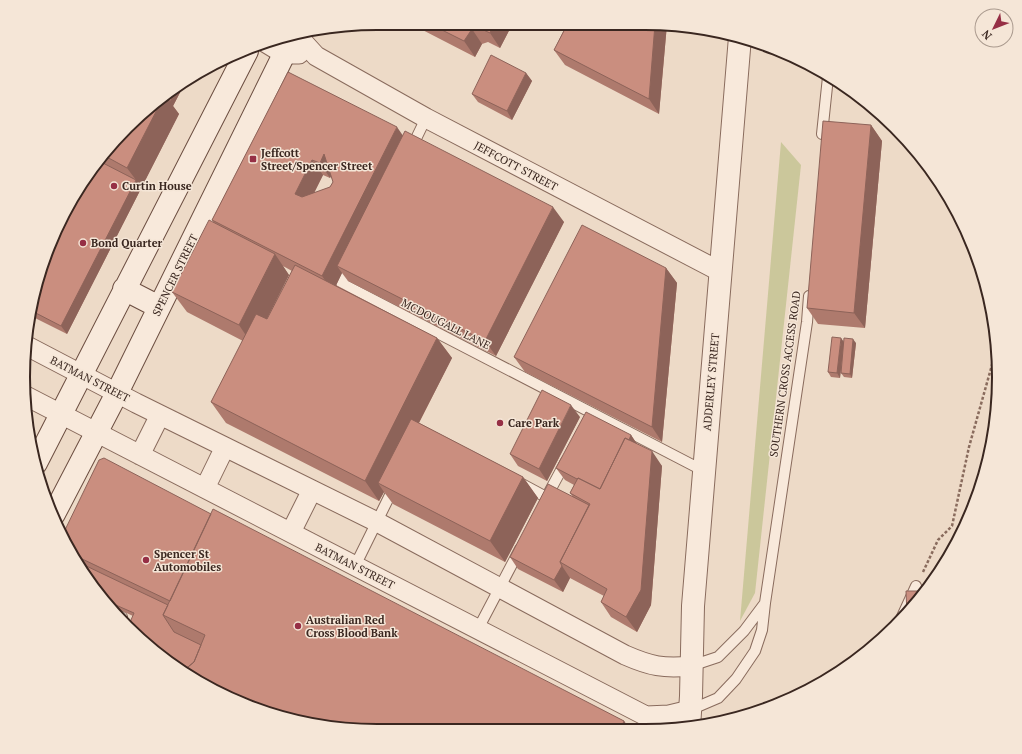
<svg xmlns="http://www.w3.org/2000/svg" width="1022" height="754" font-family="'PT Serif',serif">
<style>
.green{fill:#cbc79b}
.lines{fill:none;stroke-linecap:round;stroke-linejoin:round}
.service-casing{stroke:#896b5d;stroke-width:12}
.minor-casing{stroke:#896b5d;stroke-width:21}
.tertiary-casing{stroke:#896b5d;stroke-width:24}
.secondary-casing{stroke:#6b4d40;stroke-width:24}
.path{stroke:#896b5d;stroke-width:2.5;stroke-dasharray:3 2;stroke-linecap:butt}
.service{stroke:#f8e9db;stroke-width:10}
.minor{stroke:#f8e9db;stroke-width:19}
.tertiary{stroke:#f8e9db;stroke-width:22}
.secondary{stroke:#f8e9db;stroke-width:22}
.wall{fill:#ae7a6d;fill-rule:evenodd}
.shaded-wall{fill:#8d6359}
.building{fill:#ca8e7f;stroke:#8d6359;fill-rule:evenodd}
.poi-dot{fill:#962f45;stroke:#f5e6d7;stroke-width:1.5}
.labels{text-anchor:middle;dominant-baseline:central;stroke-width:3;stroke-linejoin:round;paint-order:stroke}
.poi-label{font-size:11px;font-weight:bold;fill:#3a2720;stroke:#f5e6d7;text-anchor:start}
.street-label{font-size:11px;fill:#3a2720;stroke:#f5e6d7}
.rim{fill:none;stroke:#3a2720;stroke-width:2}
</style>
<rect width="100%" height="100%" fill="#eddac7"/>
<!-- green -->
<path class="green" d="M781,142l20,23 -46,428 -15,28z"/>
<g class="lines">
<!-- service casing -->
<g class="service-casing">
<path id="service" d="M822,134l6,-57
M411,149l15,-31
M351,264l-10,19 363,188
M520,483l26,14
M546,498l20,-37
M355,566l39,-79
M117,615l5,2 -1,2
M900,621l16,-35
M478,629l42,-80
M691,666l27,-9 26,-26 21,-28
M690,710l28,-12 18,-19 19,-28 7,-21 3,-27 42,-281 2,-26"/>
</g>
<!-- minor casing -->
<g class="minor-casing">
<path id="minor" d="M296,34l20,22 110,62 295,154
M266,43l18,11h15
M27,346l109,57 241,119 248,133c25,11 39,14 66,11
M24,395l622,321 23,-1 21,-5
M140,455l20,-40
M205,488l20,-41
M291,532l21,-42"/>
</g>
<!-- tertiary casing -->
<g class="tertiary-casing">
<path id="tertiary" d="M689,728l2,-32 2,-90 47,-569"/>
</g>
<!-- secondary casing -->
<g class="secondary-casing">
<path id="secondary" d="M124,289l35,18
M36,463l211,-412
M54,514l63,-121 177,-359"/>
</g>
<!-- path -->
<path class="path" d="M923,572l15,-32 14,-14 17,-79 28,-100"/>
<!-- service -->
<use href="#service" class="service"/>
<!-- minor -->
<use href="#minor" class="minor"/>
<!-- tertiary -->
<use href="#tertiary" class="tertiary"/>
<!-- secondary -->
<use href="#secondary" class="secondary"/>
</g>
<!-- wall -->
<path class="wall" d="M409,23h104l-13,25 -12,-6 -6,2 -7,13z
M562,23l105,1 -8,90 -94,-49 -11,-15 11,-22z
M288,72l115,64 161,86 -68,134 -148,-75 -6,-8 -6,12 101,53 15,20 -33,65 104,54 15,21 -33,64 -112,-58 -9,-12 -5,9 -153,-78 -15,-21 32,-61 -56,-29 -15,-20 42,-69 -2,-3zM323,175l7,3 1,-2 2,6 -3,5 -16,6zM283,266l9,5 -25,48 22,-44z
M526,73l6,8 -20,39 -34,-18 -6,-8z
M186,81l-13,25 6,8 -112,220 -38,-19 1,-7 30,-88 67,-93z
M871,125l11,16 -17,187 -47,-4 -11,-16z
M666,268l11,15 -15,159 -137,-70 -11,-15z
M844,342l12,1 -4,35 -8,-1 -3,-4 1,-17 -2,22 -9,-1 -3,-5z
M580,417l-33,64 -29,-15 -8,-12z
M631,435l6,9 25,22 -11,139 -14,27 -26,-15 -10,-15 3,-6 -34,-18 -7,14 -45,-23 -8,-12 63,-60 -3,-4 4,-8 -9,-5 -9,-12z
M211,514l413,207 5,7 -275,2 -221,-114 -26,-12 -11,-12 -32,-60z"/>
<!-- shaded-wall -->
<path class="shaded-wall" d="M494,23h19l-13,25 -10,-15z
M655,24h12l-8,90 -10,-15z
M472,29l10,15 -7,13 -11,-16z
M526,73l6,8 -20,39 -5,-9z
M186,81l-13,25 6,8 -112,220 -6,-8 75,-146 -9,-12 35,-68z
M871,125l11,16 -17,187 -11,-15z
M397,127l11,16 -71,123 5,7 -9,19 -11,-16z
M324,154l11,15 -5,9 -10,-15z
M312,160l11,15 -17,34 -11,-15z
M553,207l11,15 -68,134 -11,-15z
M275,254l14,21 -36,71 -14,-21z
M666,268l11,15 -15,159 -10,-15z
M437,338l15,20 -66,129 -8,-4 6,9 -5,9 -14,-20z
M841,338l3,4 -4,36 -3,-5z
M853,339l3,4 -4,35 -2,-4z
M571,405l9,12 -33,64 -8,-12z
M631,435l8,12 -37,46z
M652,451l10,15 -11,139 -14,27 -11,-15z
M523,477l15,21 -33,64 -15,-21z
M562,566l8,12 -7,14 -9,-12z
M624,721l5,7h-8z"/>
<!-- building -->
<path class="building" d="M428,23h66l-4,10 -13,-6 -5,2 -8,12z
M564,23l91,1 -6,75 -95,-49 13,-25z
M491,55l35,18 -19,38 -35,-17z
M288,72l109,55 -75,149 -110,-56zM324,154l9,28 -3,5 -28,10 -7,-3 17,-34 8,3z
M177,88l-7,14 -3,-6z
M162,100l-35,68 -22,-12 22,-29z
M823,121l48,4 -17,188 -47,-5z
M405,131l148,76 -68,134 -148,-75z
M101,162l35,18 -75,146 -31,-16v-2l30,-88z
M209,220l66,34 -36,71 -67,-33z
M582,225l84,43 -14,159 -138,-70z
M295,265l142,73 -72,143 -154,-79 45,-88 11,5z
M832,337l9,1 -4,35 -9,-1z
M844,338l9,1 -3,35 -9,-1z
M542,390l29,15 -32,64 -29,-15z
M586,412l45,23 -2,5 -4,-2 -25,51 -22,-11 -1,1 -21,-11z
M411,419l112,58 -33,64 -112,-58z
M625,438l27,13 -11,139 -15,27 -25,-15 6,-13 -47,-27 30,-58 -20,-11 8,-15 22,11z
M104,458l107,56 -41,87 -94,-45 -12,-24 35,-72z
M548,484l41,21 -29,57 2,4 -8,14 -44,-23z
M213,509l411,212 -3,7 -267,2 -69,-11 -85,-35 -17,-13 11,-9 11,-27 -42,-20z
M80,563l88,42 -5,10 11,17 27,13 -7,17 -11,9 -39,-28 -16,-16 6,-14 -32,-14 -7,-8z
M906,591h19l-14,20 -4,4z
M903,618l-8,7v-6z"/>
<!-- markers -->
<g class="poi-dot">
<rect x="249" y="155" width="8" height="8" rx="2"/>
<circle cx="114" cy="186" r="4"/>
<circle cx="83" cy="243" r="4"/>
<circle cx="500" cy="423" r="4"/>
<circle cx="146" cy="560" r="4"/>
<circle cx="298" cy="626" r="4"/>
</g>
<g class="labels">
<!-- poi labels -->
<g class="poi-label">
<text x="261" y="153">Jeffcott<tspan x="261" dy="13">Street/Spencer Street</tspan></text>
<text x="122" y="186">Curtin House</text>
<text x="91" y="243">Bond Quarter</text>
<text x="508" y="423">Care Park</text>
<text x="154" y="554">Spencer St<tspan x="154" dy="13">Automobiles</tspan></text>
<text x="306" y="620">Australian Red<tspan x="306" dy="13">Cross Blood Bank</tspan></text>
</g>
<!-- street labels -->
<g class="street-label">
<text transform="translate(516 166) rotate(28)">JEFFCOTT STREET</text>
<text transform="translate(175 275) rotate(-64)">SPENCER STREET</text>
<text transform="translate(446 324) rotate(27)">MCDOUGALL LANE</text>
<text transform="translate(785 374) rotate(-82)">SOUTHERN CROSS ACCESS ROAD</text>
<text transform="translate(90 379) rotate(27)">BATMAN STREET</text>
<text transform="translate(711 382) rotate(-85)">ADDERLEY STREET</text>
<text transform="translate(355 566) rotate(27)">BATMAN STREET</text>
</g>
</g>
<!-- crop -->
<path d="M0 0H1022V754H0ZM377 30H645A347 347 0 0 1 992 377V377A347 347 0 0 1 645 724H377A347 347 0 0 1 30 377V377A347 347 0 0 1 377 30Z" fill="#f5e6d7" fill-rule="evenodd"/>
<path class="rim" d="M377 30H645A347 347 0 0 1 992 377V377A347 347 0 0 1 645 724H377A347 347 0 0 1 30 377V377A347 347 0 0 1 377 30Z"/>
<!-- north arrow -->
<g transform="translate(994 28) rotate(227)"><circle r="19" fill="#f5e6d7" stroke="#aa9a8e"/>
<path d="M0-3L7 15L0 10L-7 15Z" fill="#962f45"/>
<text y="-6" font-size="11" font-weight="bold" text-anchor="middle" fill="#3a2720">N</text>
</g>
</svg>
